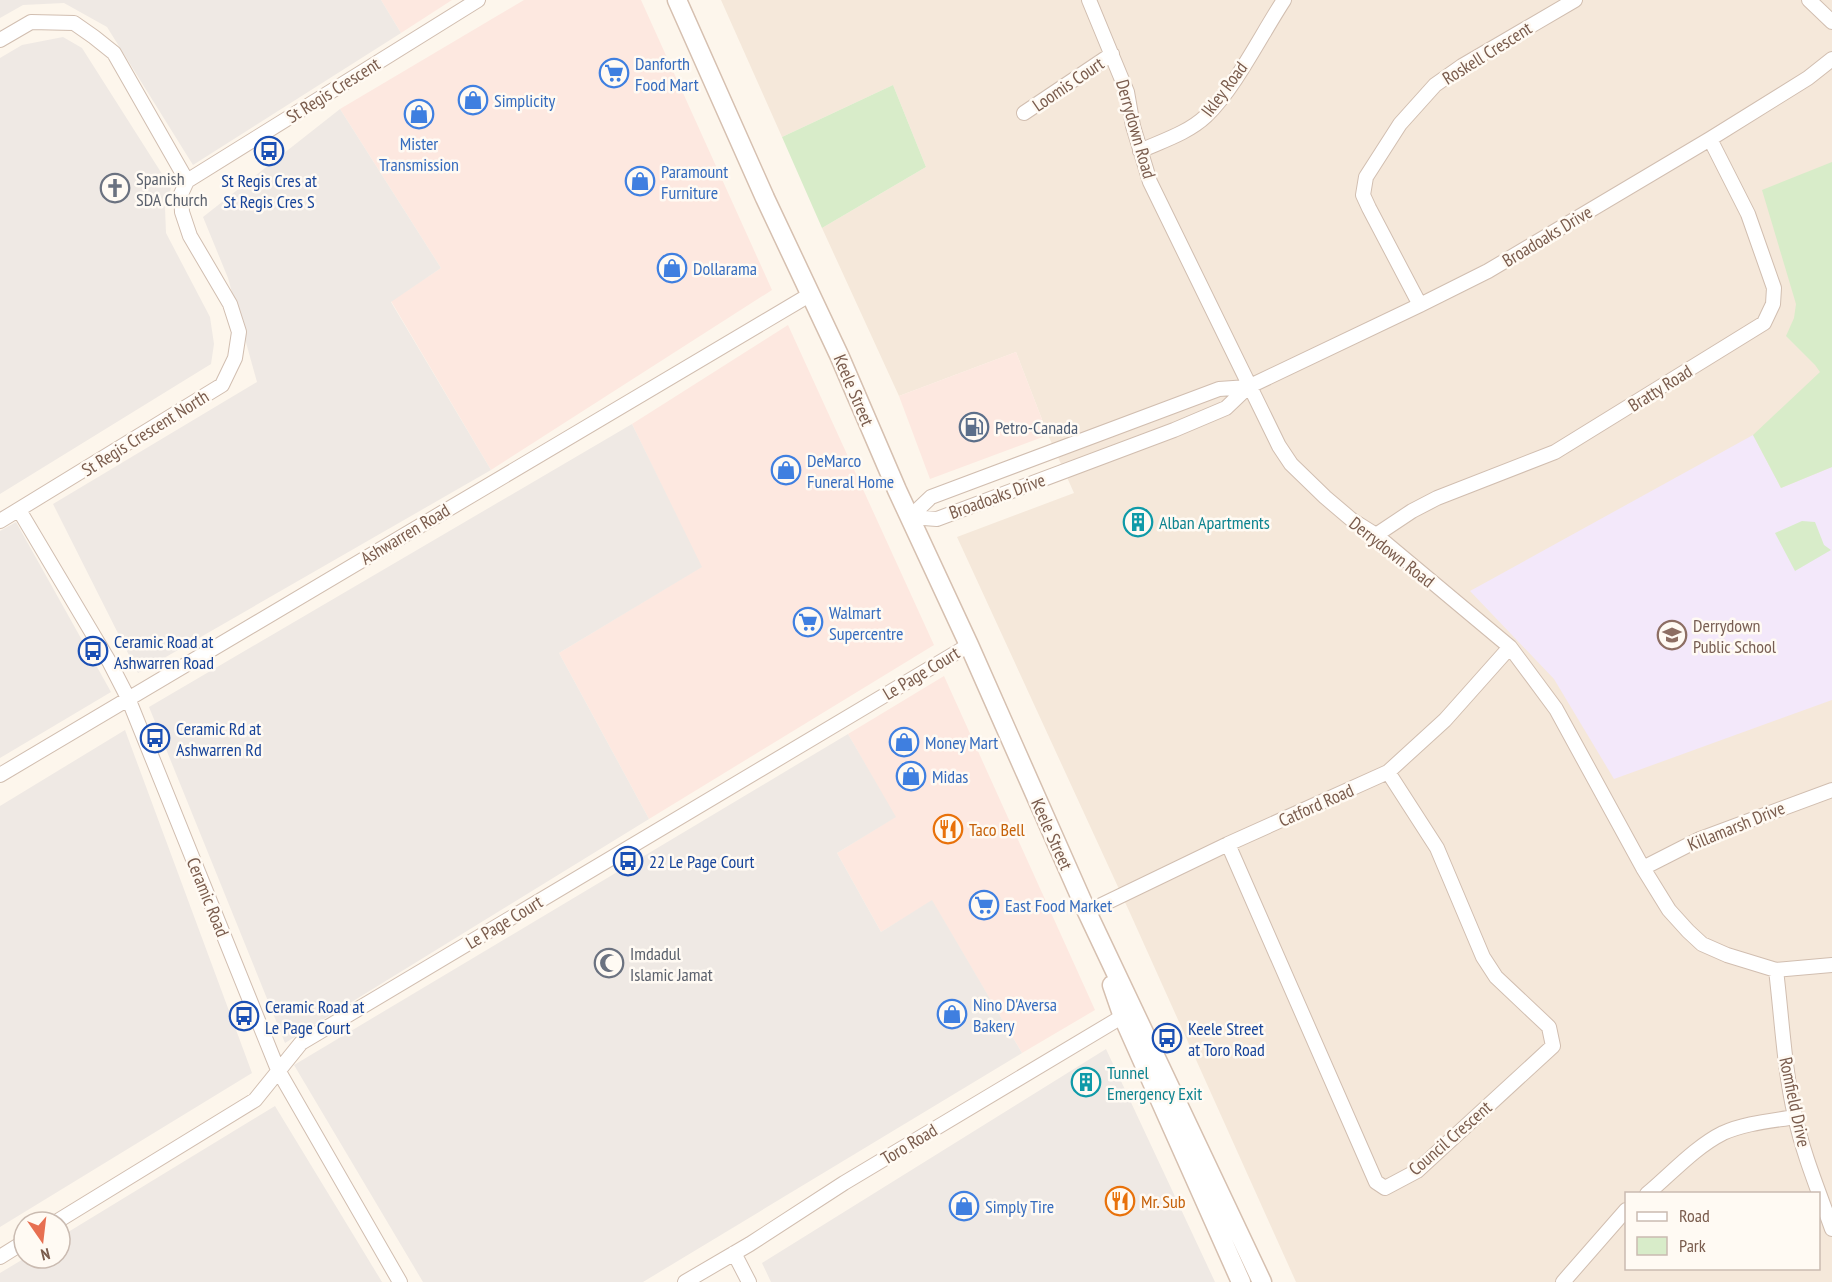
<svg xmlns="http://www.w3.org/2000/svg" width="1832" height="1282" font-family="'PT Sans Narrow',sans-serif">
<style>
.residential{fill:#f5e8da;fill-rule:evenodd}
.commercial{fill:#fde8e0}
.industrial{fill:#efe9e4}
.education{fill:#f3e8fa}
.green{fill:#d8ecc9}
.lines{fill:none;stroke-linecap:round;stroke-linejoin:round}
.street-casing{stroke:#d1beb0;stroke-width:16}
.secondary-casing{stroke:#d6c0b0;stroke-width:21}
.street{stroke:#fff;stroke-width:14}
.secondary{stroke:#fff;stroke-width:18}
.labels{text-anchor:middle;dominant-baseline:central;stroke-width:5;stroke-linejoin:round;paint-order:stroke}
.street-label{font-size:18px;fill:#7a5c4d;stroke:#fffaf3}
.shop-label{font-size:18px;fill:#366cbe;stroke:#fffaf3;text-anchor:start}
.worship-label{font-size:18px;fill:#5b616d;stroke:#fffaf3;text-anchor:start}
.transit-label{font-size:18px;fill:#164399;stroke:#fffaf3;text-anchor:start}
.service-label{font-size:18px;fill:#4e5e75;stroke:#fffaf3;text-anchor:start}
.culture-label{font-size:18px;fill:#0d838f;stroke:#fffaf3;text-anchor:start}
.education-label{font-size:18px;fill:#785e54;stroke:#fffaf3;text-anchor:start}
.food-label{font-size:18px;fill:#c56008;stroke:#fffaf3;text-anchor:start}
</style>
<rect width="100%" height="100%" fill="#fdf6ec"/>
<!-- residential -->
<path class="residential" d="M721,0h1111v1282h-536l-166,-369 -173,-376 117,-44 -26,-58 -32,-83 -117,44 -77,-168 104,-61 -33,-82 -111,52zM1626,1194h192v74h-192z"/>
<!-- commercial -->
<path class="commercial" d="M381,0h71l-51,33z
M524,0h117l131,290 -281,180 -100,-169 50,-33 -101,-159z
M788,325l146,320 -285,174 -90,-166 142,-86 -69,-143z
M1016,352l32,83 -118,44 -31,-83z
M944,676l151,334 -73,43 -90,-152 -51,31 -44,-79 58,-36 -47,-83z"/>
<!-- industrial -->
<path class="industrial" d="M0,0h381l20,33 -208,132 -86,-138 -43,-24 -41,2 -23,13z
M63,37l19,11 89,140 -6,20 1,25 44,84 4,27 -3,20 -211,130v-436l22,-13z
M340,109l101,159 -50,34 100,168 -353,203 -85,-169 204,-122 -29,-104 -25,-61z
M632,424l70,143 -143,86 90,166 -364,224 -136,-336z
M16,522l95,170 -111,66v-227z
M125,730l127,343 -252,154v-421z
M848,734l48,83 -59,36 44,79 51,-32 90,153 -379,229h-220l-129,-217z
M1106,1049l109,233h-444l-9,-19z
M275,1106l107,176h-382v-9l25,-15h35v-21z"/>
<!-- education -->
<path class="education" d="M1753,435l28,53 51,-21v233l-218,79 -60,-100 -84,-88z"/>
<!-- green -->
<path class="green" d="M893,85l33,82 -104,61 -40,-91z
M1832,162v305l-51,21 -28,-53 67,-63 -5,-7 -29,-29 8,-18 2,-14 -34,-114z
M1802,521l13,1 9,23 7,5 -36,21 -20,-38z"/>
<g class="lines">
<!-- street casing -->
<g class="street-casing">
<path id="street" d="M1089,0l38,92 6,34 17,56 129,264 12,18 34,33 27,23 24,15 134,112 46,62 87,159 26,42 19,21 14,13 25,11 49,15 56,-5
M1809,0l23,22
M0,40l31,-18 43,1 20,14 20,16 73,128
M1024,113l88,-59
M1140,151c22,-10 48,-18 66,-35 29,-28 55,-81 78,-116
M187,181l291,-181
M1420,305l-51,-97 -6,-13 3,-18 34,-53 35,-39 27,-19 113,-66
M19,510l91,153 18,35 150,372 122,212
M910,517l27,2 237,-89 52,-22 22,-21 172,-82 68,-34 222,-132 98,-61 24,-19
M910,517l21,-20 288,-108 29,-2
M0,521l222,-136 13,-27 4,-26 -9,-28 -40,-68 -8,-24 -1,-18 6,-13
M1376,535l36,-24 25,-13 118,-46 209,-129 9,-19 1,-16 -26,-74 -38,-75
M0,775l811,-481
M1228,844l148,338 9,6 32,-17 136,-125 -4,-19 -53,-50 -13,-20 -46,-109 -49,-76
M1643,868l57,-29 132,-49
M1087,912l141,-68 160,-72 57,-52 65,-73
M1776,970c6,49 8,98 19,146 8,38 24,76 37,113
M1647,1194c24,-20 48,-47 76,-61 22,-10 48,-12 72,-16
M56,1222l199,-122 46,-57 668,-398
M734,1253l15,29
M0,1257l24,-15
M685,1282l65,-38 94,-61 286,-171
M1563,1282l63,-72"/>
</g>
<!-- secondary casing -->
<g class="secondary-casing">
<path id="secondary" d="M677,0l88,198 74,157 58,135 72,155 118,267 175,370
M1112,985l11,32 118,265"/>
</g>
<!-- street -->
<use href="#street" class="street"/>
<!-- secondary -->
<use href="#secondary" class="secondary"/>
</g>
<!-- icons -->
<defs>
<g id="supermarket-ring" transform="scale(1.5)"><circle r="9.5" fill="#fffaf3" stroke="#3f7fe0" stroke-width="1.5"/><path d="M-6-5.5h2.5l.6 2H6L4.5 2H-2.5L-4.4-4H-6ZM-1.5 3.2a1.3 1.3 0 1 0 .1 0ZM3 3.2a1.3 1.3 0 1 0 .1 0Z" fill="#3f7fe0"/></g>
<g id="shop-ring" transform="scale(1.5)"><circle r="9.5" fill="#fffaf3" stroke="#3f7fe0" stroke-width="1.5"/><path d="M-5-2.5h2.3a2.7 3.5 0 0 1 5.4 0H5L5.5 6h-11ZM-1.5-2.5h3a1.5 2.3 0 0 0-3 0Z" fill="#3f7fe0"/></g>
<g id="bus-ring" transform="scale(1.5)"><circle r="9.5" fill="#fffaf3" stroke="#1a4fb4" stroke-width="1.5"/><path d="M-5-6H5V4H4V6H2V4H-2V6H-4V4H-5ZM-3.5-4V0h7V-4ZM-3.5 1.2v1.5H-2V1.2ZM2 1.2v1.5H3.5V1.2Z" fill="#1a4fb4"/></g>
<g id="church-ring" transform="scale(1.5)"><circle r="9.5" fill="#fffaf3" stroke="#6b7280" stroke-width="1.5"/><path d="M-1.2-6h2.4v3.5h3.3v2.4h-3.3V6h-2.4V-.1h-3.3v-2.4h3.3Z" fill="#6b7280"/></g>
<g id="fuel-ring" transform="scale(1.5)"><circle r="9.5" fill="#fffaf3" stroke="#5c6f8a" stroke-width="1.5"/><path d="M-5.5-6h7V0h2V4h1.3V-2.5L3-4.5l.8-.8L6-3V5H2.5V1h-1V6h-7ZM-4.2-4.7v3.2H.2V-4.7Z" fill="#5c6f8a"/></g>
<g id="building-ring" transform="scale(1.5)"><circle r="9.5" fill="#fffaf3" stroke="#0f9aa8" stroke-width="1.5"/><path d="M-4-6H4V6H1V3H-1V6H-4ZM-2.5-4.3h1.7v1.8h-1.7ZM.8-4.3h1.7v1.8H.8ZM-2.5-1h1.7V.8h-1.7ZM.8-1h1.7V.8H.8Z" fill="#0f9aa8"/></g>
<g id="school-ring" transform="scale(1.5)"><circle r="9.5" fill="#fffaf3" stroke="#8d6e63" stroke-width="1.5"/><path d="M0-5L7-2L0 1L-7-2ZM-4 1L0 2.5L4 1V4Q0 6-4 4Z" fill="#8d6e63"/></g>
<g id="restaurant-ring" transform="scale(1.5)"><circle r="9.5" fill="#fffaf3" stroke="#e8710a" stroke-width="1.5"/><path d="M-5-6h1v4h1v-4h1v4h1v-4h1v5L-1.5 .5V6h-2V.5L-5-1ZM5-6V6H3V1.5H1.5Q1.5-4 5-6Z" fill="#e8710a"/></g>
<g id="mosque-ring" transform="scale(1.5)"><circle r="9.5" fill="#fffaf3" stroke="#6b7280" stroke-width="1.5"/><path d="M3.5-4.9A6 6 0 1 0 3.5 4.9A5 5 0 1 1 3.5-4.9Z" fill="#6b7280"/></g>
</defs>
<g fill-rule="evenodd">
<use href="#supermarket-ring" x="614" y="73"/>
<use href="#shop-ring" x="473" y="100"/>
<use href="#shop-ring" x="419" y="114"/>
<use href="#bus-ring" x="269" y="151"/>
<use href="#shop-ring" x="640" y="181"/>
<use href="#church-ring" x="115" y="188"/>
<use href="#shop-ring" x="672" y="268"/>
<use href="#fuel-ring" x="974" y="427"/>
<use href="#shop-ring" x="786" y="470"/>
<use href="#building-ring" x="1138" y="522"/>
<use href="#supermarket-ring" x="808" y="622"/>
<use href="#school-ring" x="1672" y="635"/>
<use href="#bus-ring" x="93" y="651"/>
<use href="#bus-ring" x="155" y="738"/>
<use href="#shop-ring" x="904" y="742"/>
<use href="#shop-ring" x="911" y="776"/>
<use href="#restaurant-ring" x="948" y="829"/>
<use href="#bus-ring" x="628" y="861"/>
<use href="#supermarket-ring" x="984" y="905"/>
<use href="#mosque-ring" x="609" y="963"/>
<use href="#shop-ring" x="952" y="1014"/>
<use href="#bus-ring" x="244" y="1016"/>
<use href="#bus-ring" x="1167" y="1038"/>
<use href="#building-ring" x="1086" y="1082"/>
<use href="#restaurant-ring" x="1120" y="1201"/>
<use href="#shop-ring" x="964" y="1206"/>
</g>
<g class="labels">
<!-- street labels -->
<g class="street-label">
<text transform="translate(1487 53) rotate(-32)">Roskell Crescent</text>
<text transform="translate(1068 84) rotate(-34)">Loomis Court</text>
<text transform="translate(1224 89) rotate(-53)">Ikley Road</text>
<text transform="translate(333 90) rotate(-32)">St Regis Crescent</text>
<text transform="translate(1136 129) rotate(74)">Derrydown Road</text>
<text transform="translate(1547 236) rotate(-31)">Broadoaks Drive</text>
<text transform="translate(1660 388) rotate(-32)">Bratty Road</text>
<text transform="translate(854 390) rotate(67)">Keele Street</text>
<text transform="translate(145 433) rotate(-32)">St Regis Crescent North</text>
<text transform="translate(997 496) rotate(-20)">Broadoaks Drive</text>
<text transform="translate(405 534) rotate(-31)">Ashwarren Road</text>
<text transform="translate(1392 552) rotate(38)">Derrydown Road</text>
<text transform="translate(921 673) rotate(-31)">Le Page Court</text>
<text transform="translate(1316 805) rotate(-24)">Catford Road</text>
<text transform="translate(1736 826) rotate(-22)">Killamarsh Drive</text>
<text transform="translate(1052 834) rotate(66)">Keele Street</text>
<text transform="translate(208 897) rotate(68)">Ceramic Road</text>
<text transform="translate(504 922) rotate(-31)">Le Page Court</text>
<text transform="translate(1795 1102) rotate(78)">Romfield Drive</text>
<text transform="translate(1450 1138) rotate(-41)">Council Crescent</text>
<text transform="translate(909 1144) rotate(-31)">Toro Road</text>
</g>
<!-- shop labels -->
<g class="shop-label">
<text x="635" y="63">Danforth<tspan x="635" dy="21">Food Mart</tspan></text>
<text x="494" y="100">Simplicity</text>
<text x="419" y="143" text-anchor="middle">Mister<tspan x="419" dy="21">Transmission</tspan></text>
<text x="661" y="171">Paramount<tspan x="661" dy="21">Furniture</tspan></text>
<text x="693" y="268">Dollarama</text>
<text x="807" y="460">DeMarco<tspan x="807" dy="21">Funeral Home</tspan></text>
<text x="829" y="612">Walmart<tspan x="829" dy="21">Supercentre</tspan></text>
<text x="925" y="742">Money Mart</text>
<text x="932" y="776">Midas</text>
<text x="1005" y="905">East Food Market</text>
<text x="973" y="1004">Nino D'Aversa<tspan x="973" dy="21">Bakery</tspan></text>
<text x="985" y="1206">Simply Tire</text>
</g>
<!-- worship labels -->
<g class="worship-label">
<text x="136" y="178">Spanish<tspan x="136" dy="21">SDA Church</tspan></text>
<text x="630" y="953">Imdadul<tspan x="630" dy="21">Islamic Jamat</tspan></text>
</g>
<!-- transit labels -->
<g class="transit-label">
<text x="269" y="180" text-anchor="middle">St Regis Cres at<tspan x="269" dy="21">St Regis Cres S</tspan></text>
<text x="114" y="641">Ceramic Road at<tspan x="114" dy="21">Ashwarren Road</tspan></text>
<text x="176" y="728">Ceramic Rd at<tspan x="176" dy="21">Ashwarren Rd</tspan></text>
<text x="649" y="861">22 Le Page Court</text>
<text x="265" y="1006">Ceramic Road at<tspan x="265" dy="21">Le Page Court</tspan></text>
<text x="1188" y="1028">Keele Street<tspan x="1188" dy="21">at Toro Road</tspan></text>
</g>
<!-- service labels -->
<g class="service-label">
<text x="995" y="427">Petro-Canada</text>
</g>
<!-- culture labels -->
<g class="culture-label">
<text x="1159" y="522">Alban Apartments</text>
<text x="1107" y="1072">Tunnel<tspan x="1107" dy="21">Emergency Exit</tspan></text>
</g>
<!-- education labels -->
<g class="education-label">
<text x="1693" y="625">Derrydown<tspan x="1693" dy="21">Public School</tspan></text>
</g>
<!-- food labels -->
<g class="food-label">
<text x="969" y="829">Taco Bell</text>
<text x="1141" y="1201">Mr. Sub</text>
</g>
</g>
<!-- legend -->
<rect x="1625" y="1192" width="195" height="78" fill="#fffaf3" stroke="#cabbb1" stroke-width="1.5"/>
<rect x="1637" y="1212" width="30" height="9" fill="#ffffff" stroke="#cabbb1" stroke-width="1.5"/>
<text x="1679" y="1222" font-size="18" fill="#7a5c4d">Road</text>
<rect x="1637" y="1237" width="30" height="18" fill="#d8ecc9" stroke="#cabbb1" stroke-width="1.5"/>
<text x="1679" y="1252" font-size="18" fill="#7a5c4d">Park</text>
<!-- north arrow -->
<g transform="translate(42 1240) rotate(166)"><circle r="28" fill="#fffaf3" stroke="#cabbb1" stroke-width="1.5"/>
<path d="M0-4.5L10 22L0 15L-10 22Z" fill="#e76f51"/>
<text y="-9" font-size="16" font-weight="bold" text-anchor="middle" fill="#7a5c4d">N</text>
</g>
</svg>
